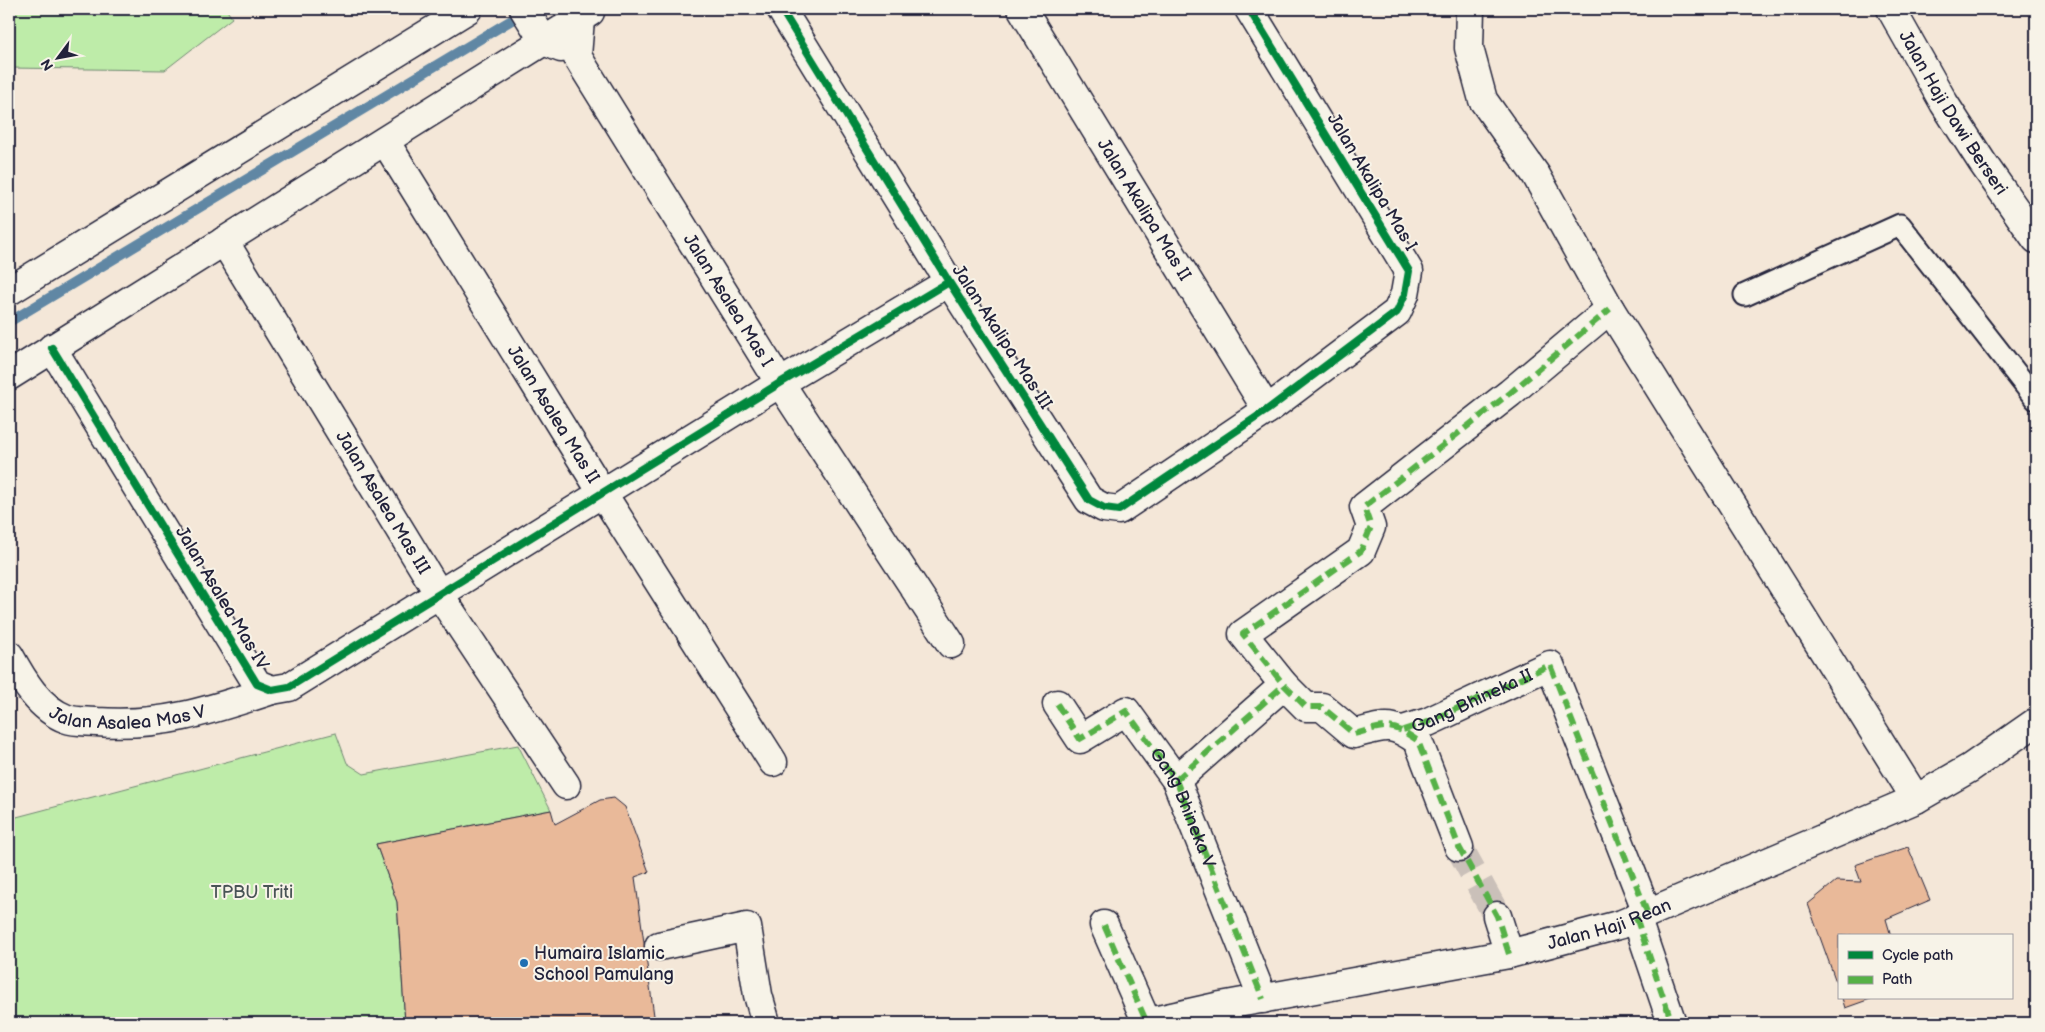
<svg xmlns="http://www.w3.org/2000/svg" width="2045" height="1032" font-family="'Balsamiq Sans',sans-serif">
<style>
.green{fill:#beeca9;stroke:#708772}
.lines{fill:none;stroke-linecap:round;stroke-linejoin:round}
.stream{stroke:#6087a4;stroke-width:10}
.building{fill:#e9b999;stroke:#22223b}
.minor-tunnel{stroke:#cac0b9;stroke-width:28;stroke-dasharray:28 14;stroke-linecap:butt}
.service-casing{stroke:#22223b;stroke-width:25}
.minor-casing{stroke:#22223b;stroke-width:31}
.tertiary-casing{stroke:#22223b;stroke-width:31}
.service{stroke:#f7f3e8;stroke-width:21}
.minor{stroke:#f7f3e8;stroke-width:28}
.tertiary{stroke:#f7f3e8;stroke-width:28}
.quiet{stroke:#55b146;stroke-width:6;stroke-dasharray:12 6;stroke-linecap:butt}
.cycleway-casing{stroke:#f7f3e8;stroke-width:11}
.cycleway{stroke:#00873e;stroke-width:8}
.poi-dot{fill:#1f6fb2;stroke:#f7f3e8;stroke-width:2}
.labels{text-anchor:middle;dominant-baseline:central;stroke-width:4;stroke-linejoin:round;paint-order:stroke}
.street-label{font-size:18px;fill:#22223b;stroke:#f7f3e8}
.park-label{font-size:18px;fill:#495456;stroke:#f7f3e8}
.poi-label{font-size:18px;fill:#22223b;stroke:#f7f3e8;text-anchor:start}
</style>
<rect width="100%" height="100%" fill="#f4e7d8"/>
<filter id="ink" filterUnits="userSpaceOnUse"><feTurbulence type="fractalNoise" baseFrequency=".02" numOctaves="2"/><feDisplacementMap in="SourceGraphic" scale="10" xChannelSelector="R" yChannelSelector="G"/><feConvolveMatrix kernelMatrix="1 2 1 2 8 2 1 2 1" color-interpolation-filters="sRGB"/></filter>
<g filter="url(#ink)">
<!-- green -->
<path class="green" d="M9,9h217l6,9 -67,52 -156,-2z
M336,733l11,30 17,11 154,-29 33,65 -175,34 21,58 8,121h-396v-204z"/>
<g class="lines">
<!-- stream -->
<path class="stream" d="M9,322l516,-310"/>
</g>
<!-- building -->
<path class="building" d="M614,798l11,9 24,65 -14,5 20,146h-250l-8,-121 -21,-58 175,-34 4,14 45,-24z
M1908,847l22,53 -44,19 5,17h-52v54l-31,-86 28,-23 25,1 -6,-17z
M1842,998h31l-28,10z"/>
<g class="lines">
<!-- minor-tunnel -->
<path class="minor-tunnel" d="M1459,847l38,69"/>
<!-- service casing -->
<g class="service-casing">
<path id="service" d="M1745,295l155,-70 136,174"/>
</g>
<!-- minor casing -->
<g class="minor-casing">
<g id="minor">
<path d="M524,9l20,32 17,7"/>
<path id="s1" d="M574,9l6,10 -3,37 6,10 197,317 171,261"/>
<path d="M781,9l168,273 140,218 15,8 15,2 148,-100 130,-98 8,-18 4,-23 -160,-262"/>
<path id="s2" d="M1022,9l245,401"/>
<path d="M1470,9l-1,39 14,52 53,75 74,134 306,490"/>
<path id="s3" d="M1891,9l53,94 38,59 54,77"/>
<path id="s4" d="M385,141l218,353 170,268"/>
<path id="s5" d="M224,241l215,353 127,191"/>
<path d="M9,291l459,-282"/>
<path d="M52,348l205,336 15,6 17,-3 491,-304 169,-101"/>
<path d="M9,376l581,-364"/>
<path id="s6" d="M9,655c13,24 30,54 58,64 8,3 21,2 30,3 65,5 114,-12 175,-32"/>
<path id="s7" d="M1057,704l23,35 46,-28 50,69 87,219"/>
<path d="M1403,730l25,-8 122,-57 97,247"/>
<path d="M1176,780l108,-95"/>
<path d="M1459,847l-41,-106c-28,-20 -33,-15 -64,-7l-32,-27h-16l-22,-22 -41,-51 118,-83 10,-24 -7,-20 146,-114 100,-84"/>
<path d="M1497,916l12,38"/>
<path d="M1636,917l36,106"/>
<path d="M1104,925l43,98"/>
<path d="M659,946l88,-19 11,68 8,28"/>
</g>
</g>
<!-- tertiary casing -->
<g class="tertiary-casing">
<g id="tertiary">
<path id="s8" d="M1145,1023l76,-17 288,-52 113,-30 294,-125 54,-31 66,-46"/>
</g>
</g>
<!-- service -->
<use href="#service" class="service"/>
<!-- minor -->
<use href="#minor" class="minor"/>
<!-- tertiary -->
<use href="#tertiary" class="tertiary"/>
<!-- quiet -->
<g class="quiet">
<path d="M1057,704l23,35 46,-28 50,69 87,219"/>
<path id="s9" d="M1403,730l25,-8 122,-57 97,247"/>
<path d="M1176,780l108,-95"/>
<path d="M1636,917l36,106"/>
<path d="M1104,925l43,98"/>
<path d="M1509,954l-12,-38 -38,-69 -41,-106c-28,-20 -33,-15 -64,-7l-32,-27h-16l-22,-22 -41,-51 118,-83 10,-24 -7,-20 146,-114 100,-84"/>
</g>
<!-- cycleway casing -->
<g class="cycleway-casing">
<path id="cycleway" d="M781,9l168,273 140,218 15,8 15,2 148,-100 130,-98 8,-18 4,-23 -160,-262
M52,348l205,336 15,6 17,-3 491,-304 169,-101"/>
</g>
<!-- cycleway -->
<use href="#cycleway" class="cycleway"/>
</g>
</g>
<!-- markers -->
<circle class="poi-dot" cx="524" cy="963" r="5"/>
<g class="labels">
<!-- street labels -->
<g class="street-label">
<text stroke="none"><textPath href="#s3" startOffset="121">Jalan Haji Dawi Berseri</textPath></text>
<text transform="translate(1372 182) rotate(59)">Jalan Akalipa Mas I</text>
<text stroke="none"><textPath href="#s2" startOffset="235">Jalan Akalipa Mas II</textPath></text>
<text stroke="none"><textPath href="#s1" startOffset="336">Jalan Asalea Mas I</textPath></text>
<text transform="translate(1002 337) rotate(57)">Jalan Akalipa Mas III</text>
<text stroke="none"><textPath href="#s4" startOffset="321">Jalan Asalea Mas II</textPath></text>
<text stroke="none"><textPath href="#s5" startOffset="306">Jalan Asalea Mas III</textPath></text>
<text transform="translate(222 598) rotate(59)">Jalan Asalea Mas IV</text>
<text stroke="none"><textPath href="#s9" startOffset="75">Gang Bhineka II</textPath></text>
<text stroke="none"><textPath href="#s6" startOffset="149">Jalan Asalea Mas V</textPath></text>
<text stroke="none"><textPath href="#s7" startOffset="209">Gang Bhineka V</textPath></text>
<text stroke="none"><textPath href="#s8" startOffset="475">Jalan Haji Rean</textPath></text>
</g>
<!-- park labels -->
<g class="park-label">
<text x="252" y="892">TPBU Triti</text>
</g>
<!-- poi labels -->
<g class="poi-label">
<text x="534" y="953">Humaira Islamic<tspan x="534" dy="21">School Pamulang</tspan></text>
</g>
</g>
<!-- margin -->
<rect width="2045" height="1032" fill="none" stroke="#f7f3e8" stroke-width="30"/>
<rect x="15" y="15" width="2015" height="1002" fill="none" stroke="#22223b" stroke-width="2" filter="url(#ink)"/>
<!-- legend -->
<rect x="1838" y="934" width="175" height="65" fill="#f7f3e8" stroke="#a29fa3"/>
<rect x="1848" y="951" width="25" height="8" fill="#00873e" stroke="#a29fa3"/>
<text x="1882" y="960" font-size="15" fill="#22223b">Cycle path</text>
<rect x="1848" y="976" width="25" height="8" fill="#55b146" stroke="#a29fa3"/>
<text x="1882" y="984" font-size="15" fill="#22223b">Path</text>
<!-- north arrow -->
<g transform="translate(58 58) rotate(238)" stroke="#f7f3e8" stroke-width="4" paint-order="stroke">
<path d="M0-4L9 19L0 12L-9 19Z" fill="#22223b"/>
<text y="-8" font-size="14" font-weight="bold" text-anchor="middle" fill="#22223b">N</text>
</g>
</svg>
